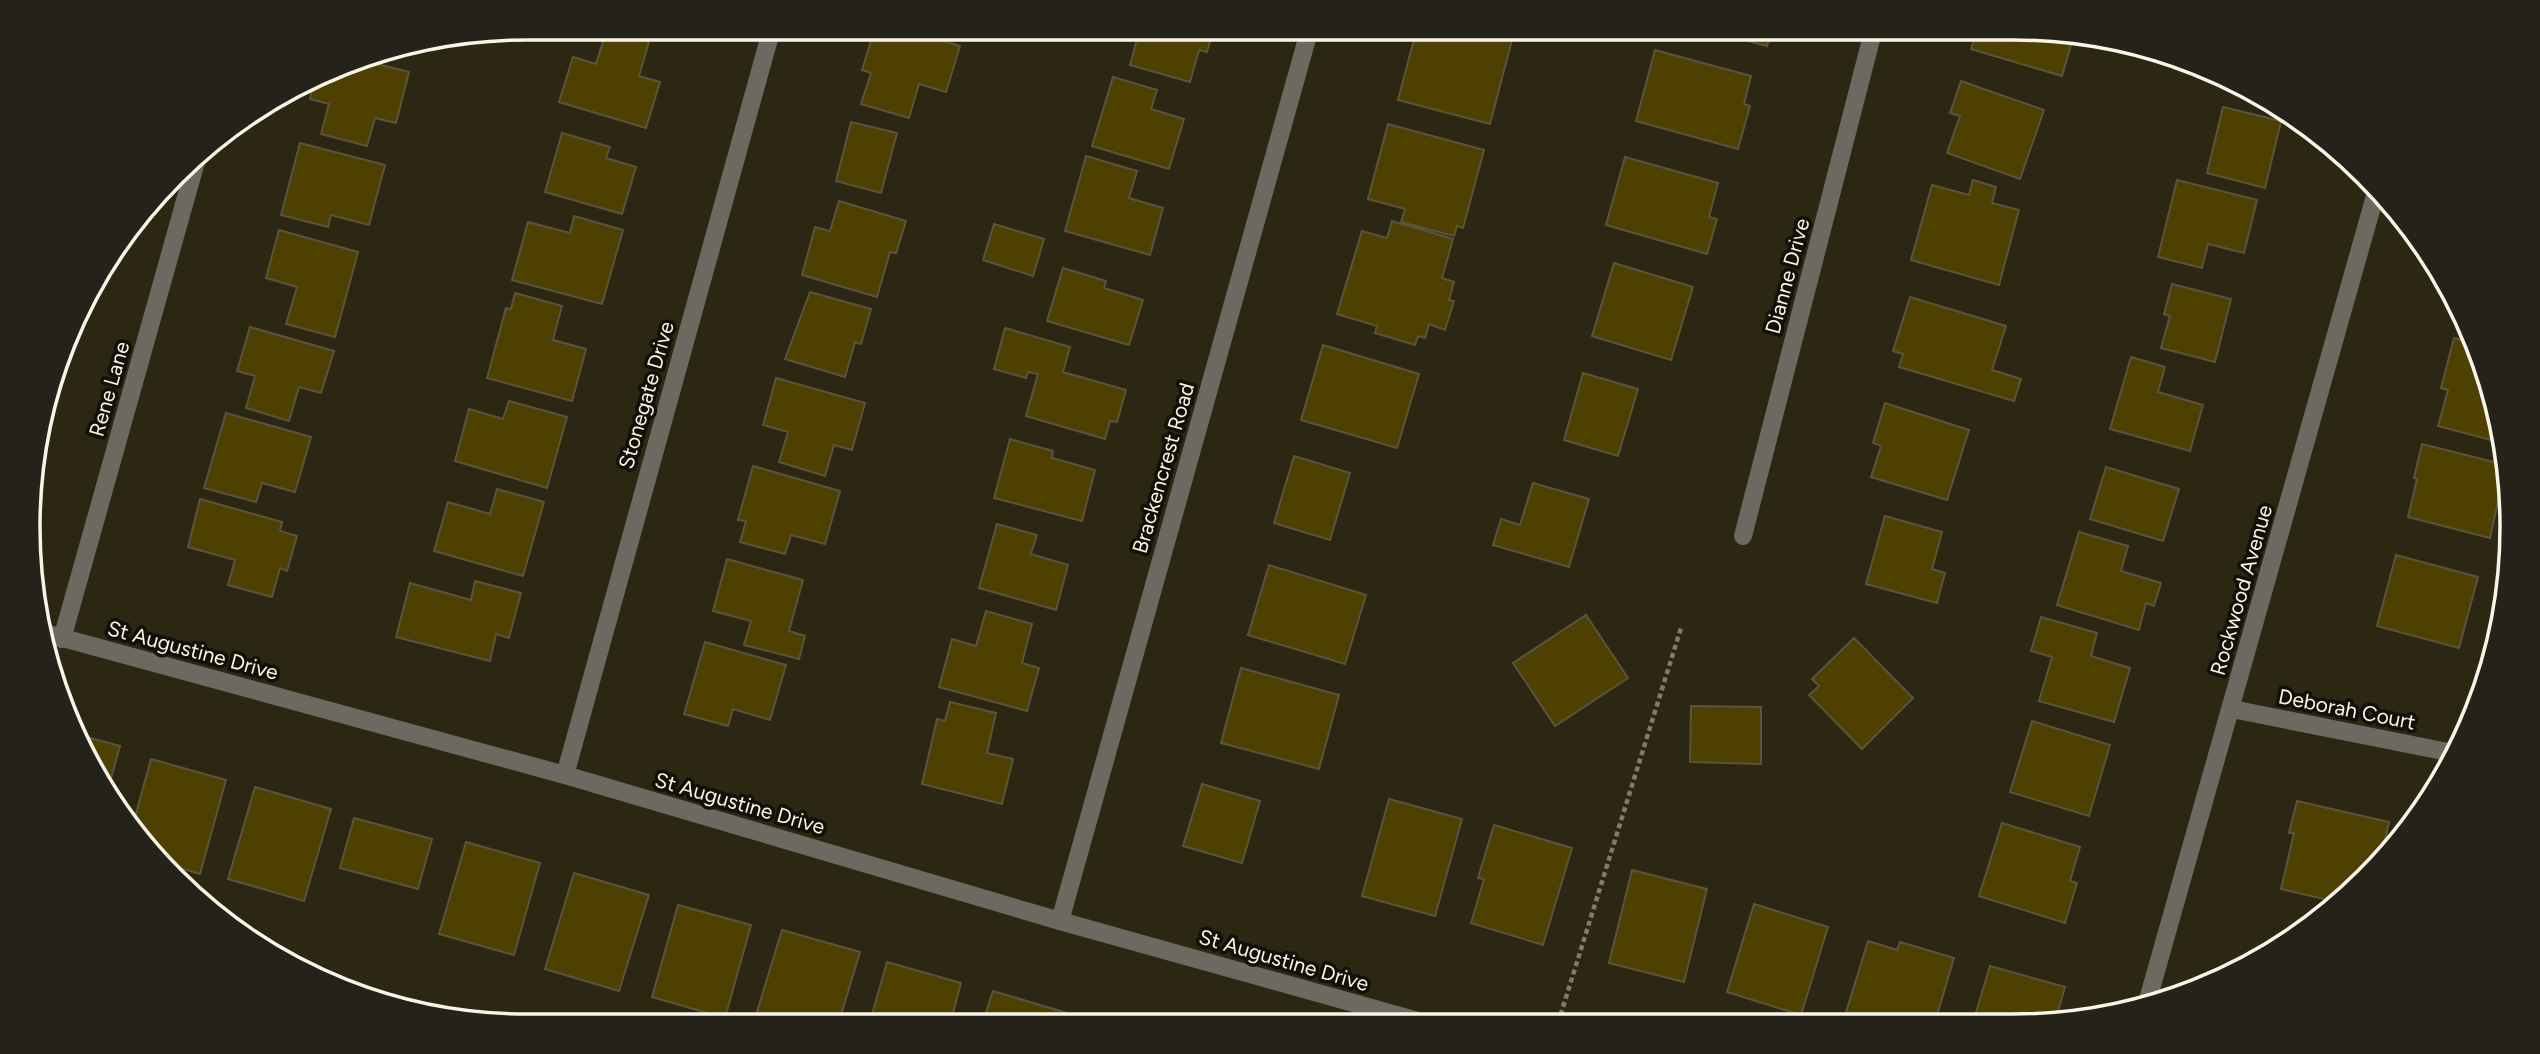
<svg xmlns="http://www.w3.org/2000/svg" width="2540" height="1054" font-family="Figtree,sans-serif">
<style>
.green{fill:#4f3048}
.building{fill:#4d4000;stroke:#5a543e;stroke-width:2}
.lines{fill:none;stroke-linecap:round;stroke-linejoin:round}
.path{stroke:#807b6a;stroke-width:4.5;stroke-dasharray:5 3.5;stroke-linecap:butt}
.minor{stroke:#6c6a60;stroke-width:18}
.labels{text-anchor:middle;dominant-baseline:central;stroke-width:7;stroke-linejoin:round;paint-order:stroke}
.street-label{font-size:21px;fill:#f8f5e8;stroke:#121007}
.rim{fill:none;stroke:#f8f5e8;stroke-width:3.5}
</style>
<rect width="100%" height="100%" fill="#2c2712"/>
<!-- green -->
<path class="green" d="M337,984l88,25 -58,-9z"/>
<!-- building -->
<path class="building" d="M875,28h23l62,18 -14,46 -27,-8 -10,34 -48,-14 10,-31 -9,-3z
M1140,28h74l-7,24 -8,-2 -9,32 -60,-17z
M1417,28h49l46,12 -22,84 -92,-24z
M1699,28h73l-5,18z
M1978,28h35l60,10 -11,38 -91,-27z
M607,29l42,13 -10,34 21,6 -14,46 -87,-26 14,-45 23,7z
M1655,50l96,26 -7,28 6,2 -12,43 -102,-28z
M357,59l52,13 -13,51 -21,-5 -8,28 -46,-12 8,-30 -19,-5 5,-21z
M1113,77l44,13 -6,19 33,10 -15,50 -77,-23z
M1961,81l83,29 -24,69 -73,-26 13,-37 -10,-3z
M2223,107l58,14 -16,67 -58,-15z
M851,122l46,11 -16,60 -45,-12z
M1388,124l96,26 -21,78 -6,-2 -3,10 -53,-14 4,-13 -37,-10z
M562,133l48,14 -4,11 30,9 -14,47 -77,-22z
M300,143l85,22 -16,60 -38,-10 -3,12 -47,-12z
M1086,156l51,15 -8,27 34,10 -13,47 -85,-24z
M1625,157l93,26 -9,34 8,2 -10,35 -101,-29z
M1973,180l23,7 -4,16 27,7 -20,75 -88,-25 21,-75 37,10z
M2177,180l80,20 -13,53 -36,-9 -6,24 -44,-11z
M839,201l67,20 -10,32 -6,-1 -13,45 -75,-22 13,-48 15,4z
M574,216l49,14 -21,74 -90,-24 16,-58 42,11z
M1392,221l61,18 -11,39 12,4 -5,18 5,1 -9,29 -16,-6 -4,14 -7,-2 -3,9 -40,-12 2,-7 -40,-12 25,-83 25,7z
M994,224l50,15 -11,37 -50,-16z
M279,230l79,22 -23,85 -49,-13 11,-37 -31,-9z
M1614,263l79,24 -22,73 -79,-24z
M1063,268l43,13 -2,7 39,12 -14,45 -82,-24z
M2172,284l59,15 -16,63 -54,-14 9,-32 -6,-2z
M810,292l61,17 -10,35 -6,-2 -10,35 -60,-18z
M515,293l47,13 -9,34 33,9 -14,52 -85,-23 19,-70 5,1z
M1910,297l96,29 -14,44 29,9 -7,22 -115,-34 4,-13 -10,-3z
M250,327l84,24 -13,42 -22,-6 -10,34 -43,-13 9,-32 -18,-5z
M1005,328l65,19 -7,25 63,18 -9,32 -7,-1 -5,18 -79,-23 12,-42 -10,-2 -2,6 -32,-9z
M2454,338l20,5 21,54 7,46 -64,-17 10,-36 -7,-2z
M1323,345l96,29 -22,74 -96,-28z
M2131,357l34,10 -7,25 45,13 -13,46 -80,-22z
M1583,373l55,16 -20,67 -54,-16z
M776,378l89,25 -13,47 -18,-5 -9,31 -46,-14 9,-30 -25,-7z
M509,401l58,16 -20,71 -92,-27 14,-52 34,10z
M1885,403l84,27 -22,70 -76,-23 10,-31 -8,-3z
M226,413l85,24 -16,55 -33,-9 -6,19 -52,-14z
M1010,439l43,12 -1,7 43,12 -13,51 -88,-23z
M2422,444l84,21 -16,73 -82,-21 9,-38 -3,-1z
M1294,456l56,17 -20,67 -56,-17z
M753,466l87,25 -15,53 -34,-9 -6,19 -45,-12 6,-21 -8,-1z
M2106,467l73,22 -16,52 -73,-22z
M1533,483l56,16 -20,68 -76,-22 8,-26 19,6z
M497,489l47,13 -21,74 -89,-25 14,-49 42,12z
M200,499l82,23 -2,9 17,5 -10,35 -7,-3 -8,29 -44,-12 7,-25 -47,-13z
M1885,516l57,16 -10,37 13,4 -8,30 -71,-19z
M997,524l40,11 -6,19 37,11 -12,45 -77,-22z
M2079,532l49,14 -7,25 40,12 -7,23 -8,-3 -7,27 -82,-25z
M2396,555l82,22 -19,71 -82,-22z
M727,559l76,21 -14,51 16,5 -6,23 -55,-14 7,-24 -38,-10z
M1269,565l97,30 -21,69 -97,-29z
M475,581l46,12 -12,45 -13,-4 -6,27 -94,-24 14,-54 61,17z
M986,611l46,13 -10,39 17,5 -12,43 -88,-24 13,-48 24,7z
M1586,615l42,63 -73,48 -42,-63z
M2041,617l56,16 -6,23 39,12 -16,54 -75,-21 13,-44 -21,-6z
M1854,638l59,60 -51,51 -53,-54 10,-9 -7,-7z
M705,642l81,23 -16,55 -37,-11 -5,17 -44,-12z
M1241,668l98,27 -20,74 -98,-26z
M950,702l46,11 -9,40 26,6 -11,45 -80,-20 15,-65 8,2z
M1691,706l70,1v57l-71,-2z
M2032,721l78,24 -21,71 -79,-24z
M79,735l41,11 -13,47 -12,-16z
M151,759l75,21 -26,94 -42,-12 -26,-34z
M1202,784l58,17 -18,62 -59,-17z
M255,787l76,22 -27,92 -76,-22z
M1389,799l73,20 -27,97 -73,-20z
M2297,801l92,21 -8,35 -40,46 -60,-14 13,-56h-5z
M354,818l78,21 -14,50 -78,-21z
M2002,823l78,24 -10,34 7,2 -12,40 -86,-27z
M1494,825l78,23 -29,97 -72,-22 13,-44 -6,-1z
M466,842l74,21 -26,92 -75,-21z
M1632,870l75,19 -23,93 -75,-19z
M574,873l75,22 -30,96 -74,-22z
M1754,904l74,23 -27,88 -74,-23z
M678,905l73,20 -26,93 -73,-21z
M782,930l78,22 -22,73h-85z
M1868,941l29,9 3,-8 54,16 -19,64h-92z
M887,962l74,21 -11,42h-81z
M1990,966l75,21 -10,35h-82z
M993,991l74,22 -3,12h-82z
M1097,1013l40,11h-43z"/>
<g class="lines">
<!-- path -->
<path class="path" d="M1558,1023l123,-395"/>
<!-- minor -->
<path class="minor" d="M1743,536l131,-508
M41,632l524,143 495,146 365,102
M62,639l137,-488
M2232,709l221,44
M565,775l207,-747
M1060,921l250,-893
M2147,1003l230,-814"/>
</g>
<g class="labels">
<!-- street labels -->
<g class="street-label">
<text transform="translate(1787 276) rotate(-75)">Dianne Drive</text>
<text transform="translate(109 389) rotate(-74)">Rene Lane</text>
<text transform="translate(646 395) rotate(-74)">Stonegate Drive</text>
<text transform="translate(1163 468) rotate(-74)">Brackencrest Road</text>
<text transform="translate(2241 590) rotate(-74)">Rockwood Avenue</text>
<text transform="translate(193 650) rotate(15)">St Augustine Drive</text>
<text transform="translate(2347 709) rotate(11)">Deborah Court</text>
<text transform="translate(740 803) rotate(16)">St Augustine Drive</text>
<text transform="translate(1284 960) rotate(16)">St Augustine Drive</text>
</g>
</g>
<!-- crop -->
<path d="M0 0H2540V1054H0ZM527 40H2013A487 487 0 0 1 2500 527V527A487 487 0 0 1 2013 1014H527A487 487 0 0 1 40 527V527A487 487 0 0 1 527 40Z" fill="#242219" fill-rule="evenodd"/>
<path class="rim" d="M527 40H2013A487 487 0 0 1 2500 527V527A487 487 0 0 1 2013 1014H527A487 487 0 0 1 40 527V527A487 487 0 0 1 527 40Z"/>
</svg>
